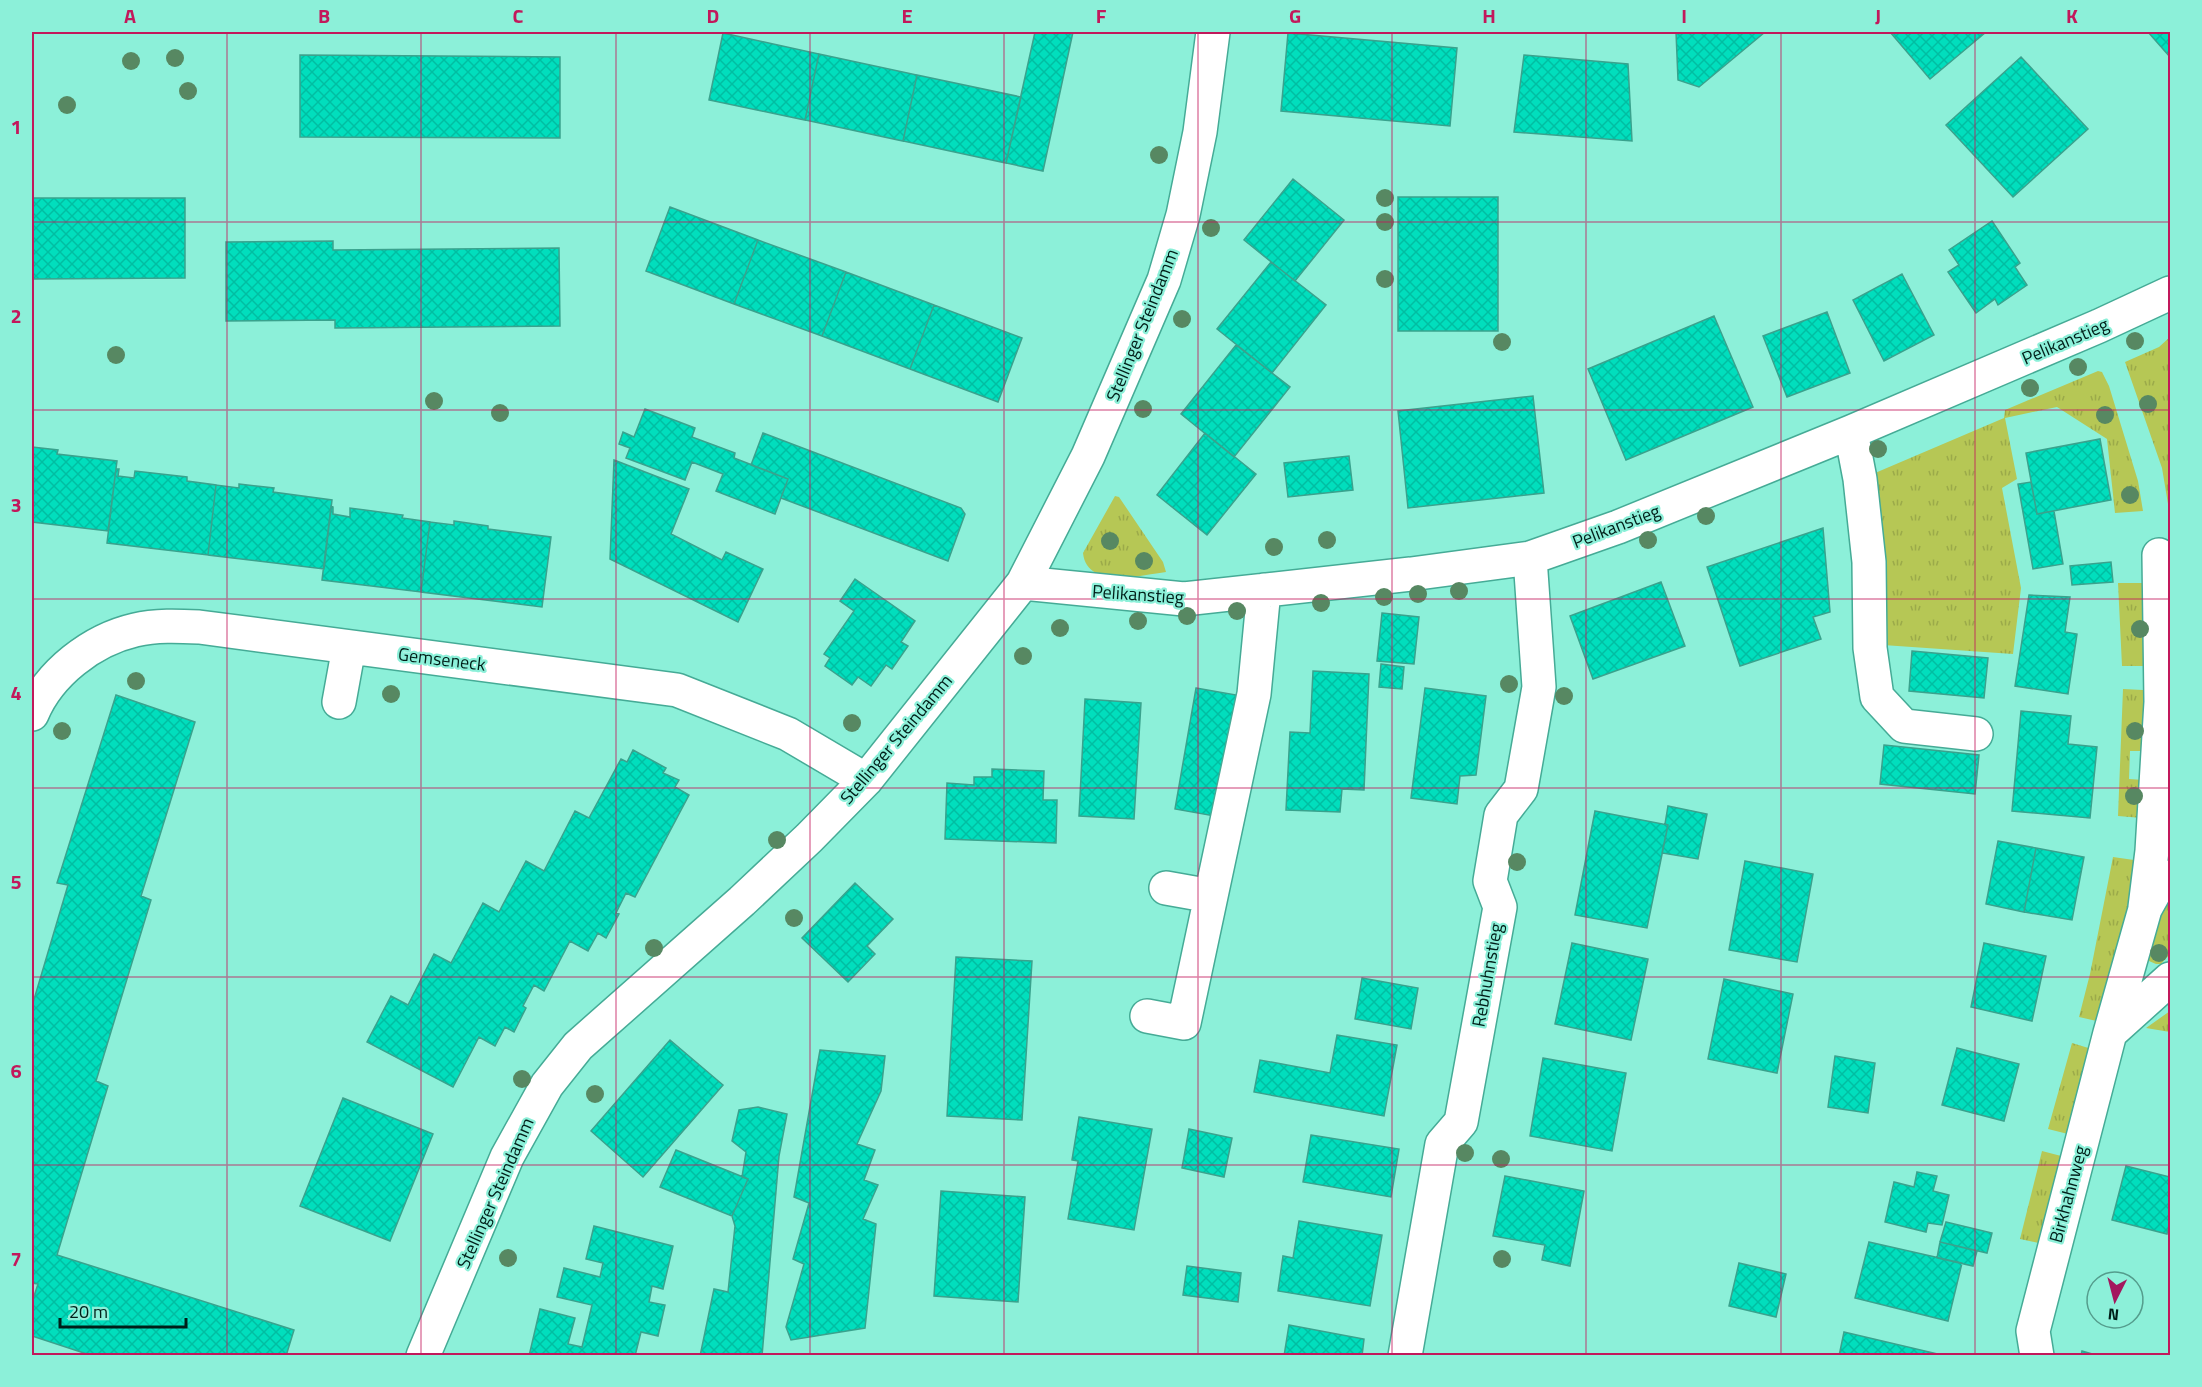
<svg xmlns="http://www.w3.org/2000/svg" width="2202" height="1387" font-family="'Titillium Web',sans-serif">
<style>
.grass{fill:url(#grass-tufts)}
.building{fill:url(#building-cross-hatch);stroke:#3aa28d;stroke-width:1.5}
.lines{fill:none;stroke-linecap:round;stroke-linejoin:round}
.minor-casing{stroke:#45ab96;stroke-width:36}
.minor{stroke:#fff;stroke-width:33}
.tree{fill:#578862}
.grid{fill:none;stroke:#c2185b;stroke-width:1.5;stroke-opacity:0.55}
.labels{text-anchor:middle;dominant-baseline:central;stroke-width:4.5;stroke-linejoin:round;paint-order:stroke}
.street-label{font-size:18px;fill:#001e18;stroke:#8cf0d9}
.neatline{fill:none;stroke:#c2185b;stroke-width:2}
.grid-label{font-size:20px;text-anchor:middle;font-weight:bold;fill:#c2185b}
</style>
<defs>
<pattern id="grass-tufts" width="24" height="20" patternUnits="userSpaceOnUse" patternTransform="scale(1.5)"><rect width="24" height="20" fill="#b6c755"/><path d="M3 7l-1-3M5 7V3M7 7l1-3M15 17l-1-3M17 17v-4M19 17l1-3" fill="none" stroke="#9baa49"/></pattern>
<pattern id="building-cross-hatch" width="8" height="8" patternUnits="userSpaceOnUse" patternTransform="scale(1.5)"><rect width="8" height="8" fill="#01debd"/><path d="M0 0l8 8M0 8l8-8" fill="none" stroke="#01bea2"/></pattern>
</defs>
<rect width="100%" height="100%" fill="#8cf0d9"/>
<!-- grass -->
<path class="grass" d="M2170,337v179l-8,-48 -37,-106 34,-15z
M2098,371l4,1 7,14 29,95 5,30 -28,2 -8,-74 -50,-32 -52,11 12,61 -15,9 19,100 -8,66 -130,-9 -15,-169 136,-58 1,-8z
M1115,496l4,1 44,65 3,10c-24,3 -79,18 -83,-19z
M2118,583h25l5,5v74l-5,4h-21z
M2123,689l20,1 4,3 -1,58h-16l-1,28 15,1 -2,38 -24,-2z
M2113,857l21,3 5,5 -38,157 -22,-5 11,-43z
M2170,895v59l-9,10h-5l-7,-3 -3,-10 20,-50z
M2170,1011v21l-24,-4z
M2072,1043l23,7 -23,85 -24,-6z
M2042,1151l23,6 -22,87 -23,-5z"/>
<!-- building -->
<path class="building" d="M1035,32h38l-30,139 -37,-8z
M1676,32h89l-66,55 -21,-7z
M1890,32h96l-56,47z
M2148,32h22v25z
M723,33l96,21 -14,66 -96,-20z
M1288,33l169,15 -7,78 -169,-15z
M819,54l98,21 -14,66 -98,-21z
M300,55l260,2v81l-260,-1z
M1524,55l104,9 4,77 -118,-9z
M2021,57l67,72 -75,68 -67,-72z
M917,75l104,22 -15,66 -103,-22z
M1293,179l51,41 -49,61 -51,-41z
M1398,197h100v134h-100z
M32,198h153v80l-153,1z
M670,207l88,33 -24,64 -88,-33z
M1992,221l28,42 -5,4 12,18 -29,20 -3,-6 -19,14 -28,-41 11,-7 -10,-15z
M758,240l88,32 -24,64 -88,-32z
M333,241v9l226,-2 1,78 -225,2v-8l-109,1v-79z
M1271,262l55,43 -54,68 -55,-44z
M846,272l88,33 -24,64 -88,-33z
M1902,274l32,61 -50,26 -31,-61z
M934,305l88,33 -24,64 -88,-33z
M1827,312l23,61 -63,24 -24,-61z
M1714,316l39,91 -127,53 -38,-91z
M1236,345l54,42 -56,70 -53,-43z
M1533,396l11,97 -136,15 -10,-97z
M645,409l50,19 -3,9 43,16 -1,5 54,21 -13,35 -59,-23 7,-17 -31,-12 -7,18 -59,-22 4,-10 -11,-4 4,-12 11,5z
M763,433l198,75 4,6 -17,47 -167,-63 7,-19 -37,-14z
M1205,433l51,41 -49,61 -50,-40z
M2100,439l11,61 -74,14 -11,-61z
M32,447l26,3 -1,4 60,7 -9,70 -76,-9z
M1349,456l4,34 -65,7 -4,-34z
M614,460l75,29 -18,45 51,26 4,-8 37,17 -25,53 -128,-63z
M116,469h3l-1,7 16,2 1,-7 52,6v4l29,4 -8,70 -101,-12z
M2031,482l6,32 17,-3 9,53 -30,5 -15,-85z
M239,484l35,4 -1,4 59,8 -8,69 -116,-14 8,-70 23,3z
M331,506l2,1v7l17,3v-9l53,7 -1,3 28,4 -9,70 -99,-12z
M454,521l34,5v3l63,8 -9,70 -121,-15 9,-70 24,3z
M1823,528l7,84 -17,5 8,22 -81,27 -33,-99z
M2111,562l2,20 -41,3 -2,-19z
M855,579l60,42 -14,21 7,4 -16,23 -6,-4 -15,21 -13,-9 -6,8 -27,-19 5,-8 -6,-4 30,-43 -14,-10z
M1661,582l24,64 -92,33 -23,-63z
M2029,595l41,2 -5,35 12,2 -9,60 -53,-8z
M1382,613l37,4 -5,47 -37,-3z
M1912,651l76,7 -4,40 -75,-7z
M1381,664l23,3 -2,22 -23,-2z
M1313,671l56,3 -5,116 -22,-1 -2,23 -54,-2 4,-78 20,1z
M1196,688l46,8 -22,121 -45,-8z
M1425,688l61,8 -10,79 -16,1 -3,28 -46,-6z
M116,695l79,27 -54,174 10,4 -55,181 12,5 -51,169 237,75 -8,26h-193l-61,-20v-34l6,-18 -6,-1v-277l36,-121 -11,-2z
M1085,699l56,4 -7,116 -55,-3z
M2021,711l50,5 -3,28 29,3 -7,71 -78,-7z
M1884,745l95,10 -4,39 -95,-10z
M633,750l33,18 -3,5 16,7 -4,7 14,8 -54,102 -9,-4 -10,20 3,1 -13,24 -8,-5 -10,18 -18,-10 -26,50 -10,-6 -11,21 3,2 -12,24 -9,-5 -10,19 -16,-9 -26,50 -86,-45 24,-46 17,9 26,-51 17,9 32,-60 16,9 27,-51 18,10 31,-60 14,7 32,-59 6,3z
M992,769l52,2 -1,29h14l-1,43 -111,-4 2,-56 27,2v-8h18z
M1668,806l39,8 -9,45 -36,-6 6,-28 -3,-1z
M1595,811l73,14 -21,103 -72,-13z
M1998,841l38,7 -12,64 -38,-8z
M2036,848l48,9 -12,63 -48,-8z
M1745,861l68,13 -16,88 -68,-12z
M855,883l38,36 -26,27 8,8 -27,28 -46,-44z
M1572,943l76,16 -17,81 -76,-16z
M1984,943l62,13 -14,65 -61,-14z
M956,957l76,4 -10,159 -75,-4z
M1362,978l56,10 -7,41 -56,-10z
M1724,979l69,15 -16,79 -69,-14z
M1337,1035l60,10 -13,71 -130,-24 6,-32 70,13z
M670,1040l53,45 -80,92 -52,-46z
M1957,1048l62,16 -15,57 -62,-16z
M820,1050l65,6 -4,35 -24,53 18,6 -11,30 14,5 -15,34 13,5 -11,104 -74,12 -5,-13 18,-63 -11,-5 16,-56 -15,-6z
M1835,1056l40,7 -7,50 -40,-6z
M1543,1058l83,15 -14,78 -82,-15z
M343,1098l90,36 -43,107 -90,-35z
M758,1107l29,7 -8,42 -17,200h-62l14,-67 14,3 7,-66 -3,-10 16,-37 -6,-2 4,-25 -14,-11 7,-31z
M1079,1117l73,12 -18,101 -66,-11 10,-58 -6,-1z
M1189,1129l43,9 -8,39 -42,-9z
M1311,1135l88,14 -8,48 -88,-15z
M676,1150l72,29 -16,37 -72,-29z
M2126,1166l44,11v43l-3,14 -55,-14z
M1917,1172l20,4 -4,15 16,4 -7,30 -14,-2 -2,9 -41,-10 9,-40 20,5z
M1505,1176l79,15 -14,75 -28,-6 3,-15 -52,-9z
M941,1191l84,6 -7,105 -84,-6z
M1299,1221l83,14 -12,71 -92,-15 5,-35 10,2z
M1946,1222l46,11 -5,20 -47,-11z
M594,1226l79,20 -10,43 -11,-3 -3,16 16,3 -7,31 -17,-4 -6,24h-106l11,-47 35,9 -7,26 14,3 10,-42 -35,-8 7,-29 36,9 3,-14 -17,-4z
M1869,1242l93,21 -14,58 -93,-23z
M1940,1242l37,9 -4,15 -36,-8z
M1739,1263l47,11 -10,43 -47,-11z
M1187,1266l54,7 -3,29 -55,-7z
M1289,1325l75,14 -2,17h-78z
M1844,1332l94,22v2h-99z
M2082,1351l17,5h-18z"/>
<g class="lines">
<!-- minor casing -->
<g class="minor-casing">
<path id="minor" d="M1851,432l9,47 9,83 1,86 7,49 27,29 72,8
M1023,583l161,16 227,-25 119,-16 88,-31 233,-95 248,-106 71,-33
M339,702l10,-55
M32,714c17,-41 60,-74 103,-84 21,-5 43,-4 64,-3l478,63 111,44 78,46
M1166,888l45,8
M2145,907l7,-56 9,-149 -2,-147
M1147,1016l37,7 70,-329 10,-104
M2110,1033l60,-54
M423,1356l84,-199 40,-72 31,-39 164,-145 67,-63 57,-58 157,-197 65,-127 76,-176 19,-65 17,-83 13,-100
M1405,1356l37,-212 19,-22 39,-215 -10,-26 11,-66 20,-26 18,-102 -9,-129
M2037,1356l-4,-25 77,-298 35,-124 14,-25 11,-7"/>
</g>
<!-- minor -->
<use href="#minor" class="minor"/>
</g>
<!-- trees -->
<g class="tree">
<circle cx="175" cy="58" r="9"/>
<circle cx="131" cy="61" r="9"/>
<circle cx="188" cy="91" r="9"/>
<circle cx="67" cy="105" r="9"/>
<circle cx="1159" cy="155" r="9"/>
<circle cx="1385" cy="198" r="9"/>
<circle cx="1385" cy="222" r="9"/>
<circle cx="1211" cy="228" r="9"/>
<circle cx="1385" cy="279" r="9"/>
<circle cx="1182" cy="319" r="9"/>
<circle cx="2135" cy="341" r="9"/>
<circle cx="1502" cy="342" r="9"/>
<circle cx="116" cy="355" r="9"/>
<circle cx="2078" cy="367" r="9"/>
<circle cx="2030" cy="388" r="9"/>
<circle cx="434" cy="401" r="9"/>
<circle cx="2148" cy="404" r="9"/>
<circle cx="1143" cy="409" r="9"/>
<circle cx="500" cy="413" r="9"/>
<circle cx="2105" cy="415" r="9"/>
<circle cx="1878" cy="449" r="9"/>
<circle cx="2130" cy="495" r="9"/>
<circle cx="1706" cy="516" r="9"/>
<circle cx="1327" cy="540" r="9"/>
<circle cx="1648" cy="540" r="9"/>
<circle cx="1110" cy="541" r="9"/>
<circle cx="1274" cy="547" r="9"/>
<circle cx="1144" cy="561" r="9"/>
<circle cx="1459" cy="591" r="9"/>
<circle cx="1418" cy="594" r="9"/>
<circle cx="1384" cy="597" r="9"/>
<circle cx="1321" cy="603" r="9"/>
<circle cx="1237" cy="611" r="9"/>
<circle cx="1187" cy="616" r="9"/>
<circle cx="1138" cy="621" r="9"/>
<circle cx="1060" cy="628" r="9"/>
<circle cx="2140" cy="629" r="9"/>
<circle cx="1023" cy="656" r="9"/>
<circle cx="136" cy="681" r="9"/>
<circle cx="1509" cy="684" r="9"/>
<circle cx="391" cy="694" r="9"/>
<circle cx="1564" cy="696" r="9"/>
<circle cx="852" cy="723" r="9"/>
<circle cx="62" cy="731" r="9"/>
<circle cx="2135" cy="731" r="9"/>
<circle cx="2134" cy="796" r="9"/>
<circle cx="777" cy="840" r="9"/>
<circle cx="1517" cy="862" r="9"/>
<circle cx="794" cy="918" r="9"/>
<circle cx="654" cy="948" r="9"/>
<circle cx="2159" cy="953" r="9"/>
<circle cx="522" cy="1079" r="9"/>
<circle cx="595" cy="1094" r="9"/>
<circle cx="1465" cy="1153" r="9"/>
<circle cx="1501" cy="1159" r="9"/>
<circle cx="508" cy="1258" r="9"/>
<circle cx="1502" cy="1259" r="9"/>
</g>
<!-- grid -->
<path class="grid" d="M227,32v1324M421,32v1324M616,32v1324M810,32v1324M1004,32v1324M1198,32v1324M1392,32v1324M1586,32v1324M1781,32v1324M1975,32v1324M32,222h2138M32,410h2138M32,599h2138M32,788h2138M32,977h2138M32,1165h2138"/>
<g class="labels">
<!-- street labels -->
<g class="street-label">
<text transform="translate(1142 325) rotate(-68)">Stellinger Steindamm</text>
<text transform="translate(2065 341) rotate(-23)">Pelikanstieg</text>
<text transform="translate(1616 526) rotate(-21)">Pelikanstieg</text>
<text transform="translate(1138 594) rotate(4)">Pelikanstieg</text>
<text transform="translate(442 659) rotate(7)">Gemseneck</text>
<text transform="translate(896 739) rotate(-50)">Stellinger Steindamm</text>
<text transform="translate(1487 975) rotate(-80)">Rebhuhnstieg</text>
<text transform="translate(495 1193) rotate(-66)">Stellinger Steindamm</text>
<text transform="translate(2068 1194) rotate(-75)">Birkhahnweg</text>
</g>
</g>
<!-- border -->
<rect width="2202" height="1387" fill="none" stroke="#8cf0d9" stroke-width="66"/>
<!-- north arrow -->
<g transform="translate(2115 1300) rotate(186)"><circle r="28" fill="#8cf0d9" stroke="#549c8c" stroke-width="1.5"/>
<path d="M0-4.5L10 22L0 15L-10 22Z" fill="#a3175e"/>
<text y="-9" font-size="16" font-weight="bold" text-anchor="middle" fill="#001e18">N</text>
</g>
<!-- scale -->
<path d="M60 1318v9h126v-9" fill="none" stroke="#001e18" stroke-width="3"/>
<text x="69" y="1318" font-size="18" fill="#001e18" stroke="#8cf0d9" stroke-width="4.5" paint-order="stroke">20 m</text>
<rect x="33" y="33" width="2136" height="1321" class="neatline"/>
<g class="grid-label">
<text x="130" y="23">A</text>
<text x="324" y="23">B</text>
<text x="518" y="23">C</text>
<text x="713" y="23">D</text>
<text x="907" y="23">E</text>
<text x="1101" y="23">F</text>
<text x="1295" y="23">G</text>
<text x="1489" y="23">H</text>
<text x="1684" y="23">I</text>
<text x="1878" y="23">J</text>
<text x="2072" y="23">K</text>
<text x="16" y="134">1</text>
<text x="16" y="323">2</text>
<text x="16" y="512">3</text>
<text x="16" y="700">4</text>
<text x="16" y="889">5</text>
<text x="16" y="1078">6</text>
<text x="16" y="1266">7</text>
</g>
</svg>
